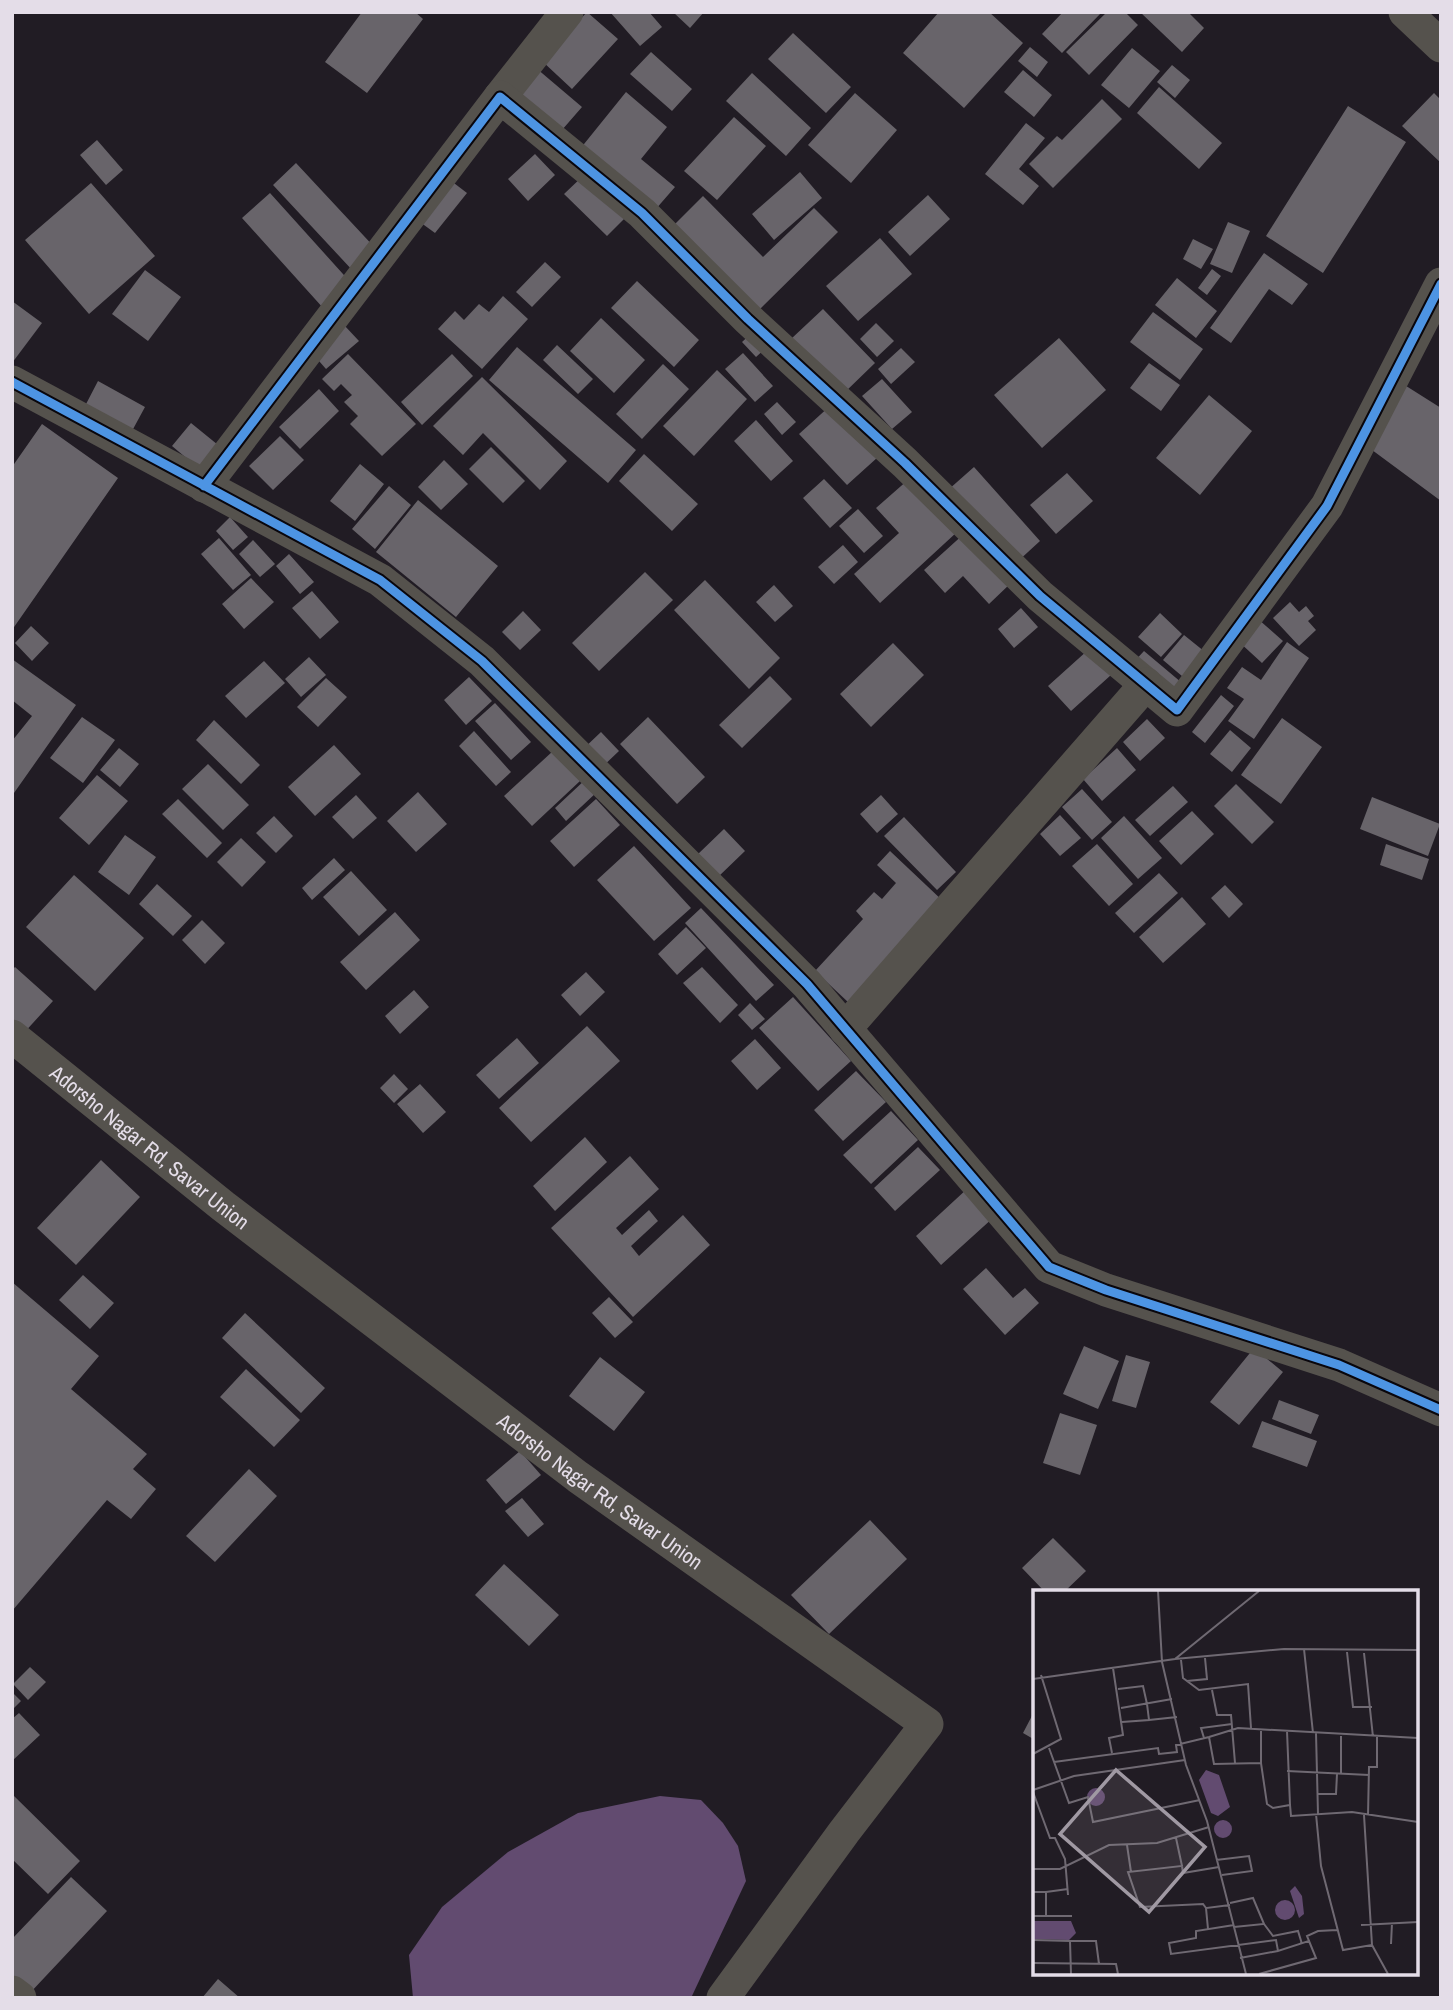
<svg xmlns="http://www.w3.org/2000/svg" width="1453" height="2010" font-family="'Archivo Narrow',sans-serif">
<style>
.water{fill:#624b70}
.building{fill:#68646a}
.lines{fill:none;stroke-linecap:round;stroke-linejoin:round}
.minor{stroke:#55524d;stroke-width:33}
.cycleway-casing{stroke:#09060c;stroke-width:13}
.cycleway{stroke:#4d94e3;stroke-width:9}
.labels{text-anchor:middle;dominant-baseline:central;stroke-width:7;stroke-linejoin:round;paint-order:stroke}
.street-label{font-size:21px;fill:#e4dde8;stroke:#09060c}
.inset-road{fill:none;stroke:#6f6972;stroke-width:2}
.view{fill:#a099a3;fill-opacity:0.15;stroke:#a099a3;stroke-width:3.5}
.inset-edge{fill:none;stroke:#e4dde8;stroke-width:3.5}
</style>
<rect width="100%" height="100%" fill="#211c24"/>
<!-- water -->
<path class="water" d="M660,1796l41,4 22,23 15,23 8,35 -55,117h-278l-4,-43 33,-48 66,-55 70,-39z"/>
<!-- building -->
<path class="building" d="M362,12h53l8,7 -56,74 -42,-31z
M587,12l31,27 -46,50 -30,-28z
M610,12h39l13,15 -22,19z
M673,12h31l-14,16z
M939,12h50l34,31 -59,65 -61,-55z
M1063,12h39l-40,41 -20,-19z
M1107,12h18l13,13 -49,50 -23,-23z
M1140,12h48l16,16 -22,24z
M793,33l58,54 -25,26 -58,-54z
M1030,47l18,15 -11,15 -19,-16z
M1132,48l28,23 -31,37 -28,-23z
M651,52l41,37 -20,22 -42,-37z
M1172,65l18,15 -15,18 -18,-16z
M536,68l46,39 -27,31 -45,-40z
M1023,70l29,25 -18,22 -30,-25z
M752,73l59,55 -25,28 -60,-55z
M1159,87l63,56 -23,26 -62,-56z
M626,92l41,35 -26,32 34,28 -20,23 -75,-61z
M855,93l42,37 -46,53 -43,-38z
M1434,93l7,7v63l-39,-37z
M1102,99l20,20 -69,69 -24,-24 28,-28 5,4z
M1348,106l58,36 -83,131 -57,-37z
M734,117l32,29 -49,54 -33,-29z
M1026,123l19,15 -26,31 20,17 -16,19 -38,-31z
M97,140l26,30 -17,15 -26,-30z
M535,154l20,21 -27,26 -20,-22z
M296,163l81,87 -23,22 -81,-87z
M800,172l22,26 -48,42 -22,-26z
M584,175l42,42 -19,19 -43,-42z
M446,177l21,16 -32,40 -22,-16z
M91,183l64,73 -66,58 -64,-74z
M270,193l82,91 -28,25 -82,-91z
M928,195l22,24 -40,37 -22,-24z
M703,196l60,61 51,-49 24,24 -83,82 -84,-86z
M1228,222l22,9 -18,42 -22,-9z
M880,238l32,36 -54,47 -32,-35z
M1193,239l20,10 -12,20 -18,-10z
M1264,253l44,31 -16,21 -23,-16 -38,54 -21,-15z
M545,262l16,15 -29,30 -16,-15z
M1212,269l9,7 -14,19 -9,-7z
M145,270l36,27 -33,44 -36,-27z
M1177,278l40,33 -21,27 -41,-33z
M637,281l62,59 -25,27 -63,-59z
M503,296l25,23 -46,50 -44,-40 17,-18 9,9 15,-16 10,8z
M12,301l30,22 -30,40z
M823,309l52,54 -32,31 -52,-55z
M1153,312l50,37 -23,31 -50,-38z
M601,318l44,42 -31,33 -44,-42z
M876,323l18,18 -17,16 -17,-18z
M344,325l15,16 -33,28 -14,-16z
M754,331l14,15 -12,11 -14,-15z
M1059,338l47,52 -64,58 -48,-53z
M557,345l36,34 -15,15 -35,-34z
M517,347l119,103 -28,33 -119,-103z
M901,348l14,14 -24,22 -13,-15z
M743,353l30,33 -18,16 -30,-33z
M348,354l68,70 -34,32 -32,-32 8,-8 -14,-14 8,-7 -11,-11 -7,7 -12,-12z
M452,354l21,22 -51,49 -21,-23z
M1149,363l31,22 -19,26 -31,-23z
M663,364l26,25 -47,50 -26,-25z
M717,370l30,29 -53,57 -31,-30z
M482,377l85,84 -27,29 -57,-57 -20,22 -30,-29z
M882,379l30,33 -20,17 -30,-33z
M98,381l47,26 -13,24 -47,-25z
M1403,384l38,24v93l-73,-54z
M319,389l20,22 -39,38 -21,-22z
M1209,395l43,36 -52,64 -44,-37z
M777,402l19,20 -14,13 -18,-21z
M831,405l47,52 -31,28 -48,-51z
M756,420l37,41 -22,20 -37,-40z
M191,423l32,26 -20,23 -31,-26z
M42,424l76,54 -106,152v-163z
M280,436l24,24 -31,30 -24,-24z
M491,447l34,34 -22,22 -34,-34z
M644,454l54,50 -26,27 -53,-50z
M444,460l24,24 -27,26 -23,-23z
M360,464l24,20 -29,37 -25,-20z
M974,467l66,74 -25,23 -67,-74z
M1067,473l26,28 -37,33 -26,-29z
M824,479l28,29 -22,20 -27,-30z
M909,479l48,53 -77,71 -26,-29 45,-41 -23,-25z
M389,486l22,19 -36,44 -23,-20z
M418,500l80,66 -42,51 -80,-65z
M858,509l25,27 -19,17 -25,-27z
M230,517l18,20 -15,13 -17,-19z
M966,532l45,51 -22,21 -26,-28 -18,17 -21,-23z
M219,538l32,37 -18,15 -32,-36z
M253,540l22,24 -15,13 -21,-23z
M843,545l15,17 -24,22 -16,-17z
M289,554l25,28 -14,12 -24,-28z
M645,572l28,28 -74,71 -27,-28z
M251,578l23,24 -30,27 -22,-25z
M705,580l75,78 -31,31 -75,-79z
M774,585l19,21 -18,16 -19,-20z
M312,591l27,31 -19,17 -28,-31z
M1290,602l9,10 7,-6 8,10 -6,5 8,9 -17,16 -26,-28z
M1021,608l17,19 -24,21 -16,-19z
M523,611l18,19 -21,20 -18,-18z
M1160,613l22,21 -21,23 -23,-20z
M1258,619l25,22 -21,22 -24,-22z
M31,626l18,17 -17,18 -17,-18z
M1184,635l26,21 -21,26 -26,-22z
M1287,642l22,16 -55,81 -26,-18 16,-22 -17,-11 15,-21 19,13z
M893,643l31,32 -53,52 -31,-33z
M1088,650l23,25 -40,36 -23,-25z
M1144,651l44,37 -14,15 -43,-38z
M309,657l17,18 -25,22 -16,-18z
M12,659l64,46 -62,88 -2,-2v-50l20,-25 -20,-16z
M264,661l21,22 -39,35 -21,-22z
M770,676l22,23 -50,49 -23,-23z
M469,677l23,24 -26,24 -22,-25z
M326,678l21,19 -29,30 -21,-20z
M1221,695l13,11 -29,37 -13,-11z
M495,703l36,39 -20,18 -36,-39z
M82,717l33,23 -32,43 -33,-25z
M648,717l57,60 -28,27 -57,-60z
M1282,718l40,29 -41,57 -40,-29z
M1147,719l18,19 -25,23 -17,-19z
M214,720l46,45 -19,19 -45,-44z
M1230,730l21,18 -19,24 -22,-18z
M474,731l37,41 -15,14 -37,-40z
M601,732l18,19 -20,19 -18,-19z
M334,745l27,29 -46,42 -27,-29z
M119,748l20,16 -19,23 -20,-17z
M1117,748l19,22 -34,31 -19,-22z
M553,751l27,30 -48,45 -28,-30z
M208,764l41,41 -26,25 -41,-41z
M97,775l31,26 -39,44 -30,-27z
M586,779l11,13 -31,29 -11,-13z
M1236,784l38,38 -22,22 -38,-38z
M1173,786l15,16 -38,34 -15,-16z
M1082,789l30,33 -20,18 -30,-33z
M418,792l29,32 -31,28 -29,-31z
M356,795l21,23 -24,21 -21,-22z
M881,795l17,19 -21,19 -17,-19z
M1372,797l68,27 -12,32 -68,-27z
M178,799l44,44 -15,15 -45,-44z
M596,799l24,26 -46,42 -24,-26z
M1192,811l22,23 -33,31 -22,-24z
M1060,815l21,23 -21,18 -20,-22z
M274,816l19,20 -17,17 -20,-20z
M1124,816l38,42 -24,21 -37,-41z
M904,817l52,55 -19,18 -53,-54z
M724,829l21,22 -27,26 -21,-22z
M125,835l31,22 -27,38 -31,-23z
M241,838l25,24 -24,25 -25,-25z
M1097,844l36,40 -24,22 -37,-40z
M1386,844l43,15 -7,21 -42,-15z
M634,846l57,62 -37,33 -57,-61z
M890,851l54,51 -95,101 -34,-32 48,-52 -7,-8 18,-19 8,7 14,-16 -19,-18z
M334,858l11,12 -33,30 -10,-12z
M351,871l36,39 -28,26 -36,-39z
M1159,873l19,20 -44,40 -19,-20z
M74,875l70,63 -49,53 -69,-64z
M157,884l35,32 -19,20 -34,-32z
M1225,885l18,19 -14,14 -18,-20z
M1182,897l24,27 -43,39 -24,-26z
M701,908l73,77 -18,16 -71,-78z
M395,912l25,28 -54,50 -26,-28z
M202,920l23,23 -20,21 -23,-24z
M686,927l20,21 -29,27 -19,-21z
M15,967l38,34 -31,34 -10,-9v-56z
M702,967l36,38 -18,18 -37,-40z
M586,972l19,20 -25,24 -19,-21z
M414,990l15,17 -29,27 -15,-18z
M793,997l58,64 -33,30 -59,-63z
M750,1003l15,16 -13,11 -14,-15z
M587,1026l33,35 -89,81 -32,-34z
M517,1038l22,25 -40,36 -23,-24z
M755,1039l26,29 -24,22 -26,-29z
M856,1071l30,31 -43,39 -29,-31z
M394,1074l14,15 -14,14 -14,-15z
M420,1084l26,28 -23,21 -26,-29z
M891,1111l27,29 -47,44 -28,-29z
M585,1137l22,25 -52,49 -22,-25z
M918,1147l22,23 -45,41 -21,-23z
M630,1156l29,33 -43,39 6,7 27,-25 9,11 -27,25 8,10 44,-41 27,30 -77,72 -82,-89z
M101,1160l39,37 -64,68 -39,-37z
M968,1188l26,29 -53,48 -25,-29z
M986,1268l27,30 12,-10 14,15 -34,32 -42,-46z
M83,1275l31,28 -24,26 -31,-29z
M12,1282l87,74 -28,33 76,65 -14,15 23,20 -25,30 -24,-19 -95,111z
M609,1297l24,25 -18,16 -23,-25z
M245,1313l80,75 -24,25 -79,-75z
M1084,1346l35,15 -21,48 -35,-15z
M1254,1348l29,24 -44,53 -29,-23z
M1126,1355l24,7 -14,46 -24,-7z
M600,1357l45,35 -31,39 -45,-35z
M246,1369l54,51 -26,27 -54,-50z
M1279,1400l40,15 -8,19 -39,-15z
M1060,1413l37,12 -17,50 -37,-12z
M1262,1421l55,20 -10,26 -55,-20z
M520,1451l21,24 -35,29 -20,-24z
M249,1469l28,27 -62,66 -29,-26z
M522,1498l22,26 -16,13 -23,-26z
M870,1520l37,39 -78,75 -38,-39z
M1053,1538l33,33 -22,21h-19l-23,-24z
M504,1564l55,51 -30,31 -54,-51z
M30,1667l16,15 -18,18 -15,-16z
M12,1692l9,9 -9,9z
M1035,1710v30l-12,-7z
M19,1713l21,22 -28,26v-42z
M12,1794l68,67 -32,33 -36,-35z
M71,1877l36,34 -78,83 -17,-16v-39z
M218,1979l22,19h-38z"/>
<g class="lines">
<!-- minor -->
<g class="minor">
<path d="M1405,12l36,34"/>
<path d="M500,97l67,-85"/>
<path d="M12,382l368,198 102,81 325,323 242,283 57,23 233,75 102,45"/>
<path d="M204,486l296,-389 142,116 106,106 157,144 135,133 137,114 150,-204 114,-222"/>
<path d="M845,1029l301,-345"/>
<path id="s1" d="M12,1036l211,170 355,271 349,247 -83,108 -121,166"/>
<path d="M12,1992l8,6"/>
</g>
<!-- cycleway casing -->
<g class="cycleway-casing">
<path id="cycleway" d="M12,382l368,198 102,81 325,323 242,283 57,23 233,75 102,45
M204,486l296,-389 142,116 106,106 157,144 135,133 137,114 150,-204 114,-222"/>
</g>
<!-- cycleway -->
<use href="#cycleway" class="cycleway"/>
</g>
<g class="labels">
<!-- street labels -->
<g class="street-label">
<text stroke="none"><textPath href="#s1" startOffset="177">Adorsho Nagar Rd, Savar Union</textPath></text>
<text stroke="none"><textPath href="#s1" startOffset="744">Adorsho Nagar Rd, Savar Union</textPath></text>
</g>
</g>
<!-- overview -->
<g transform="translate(1033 1590)">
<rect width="385" height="385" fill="#211c24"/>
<path d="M173,180l13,5 11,32 -12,9 -7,-3 -12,-33zM54 207a9 9 0 1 1 18 0a9 9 0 1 1-18 0ZM181 239a9 9 0 1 1 18 0a9 9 0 1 1-18 0ZM262,296l7,10 2,18 -5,4 -9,-27zM242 320a10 10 0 1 1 20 0a10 10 0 1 1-20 0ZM0,331h38l5,12 -7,7 -36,-1z" fill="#624b70"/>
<path class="inset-road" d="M125,1l4,71 24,103 21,56 39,153M271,59l9,84M314,62l6,55h19M331,63l9,84M142,69l109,-10 134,1M148,70l2,18 16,12 49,-6 3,44M0,89l142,-20 84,-68M154,91l20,-2 -2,-21M85,99l25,-3 4,18 2,16 -27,2M179,100l5,25h14l4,48M88,118l51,-9M116,130l28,-3M228,139v34M254,141l3,74M283,143l2,81M176,147l29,-9 180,10M171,148l-3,-10 31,-4M16,158l20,55 19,-6 5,25 107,-22M79,163l-3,-15 14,-3 -10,-67M0,164l28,-15 -20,-64M21,172l104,-14 1,6 18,-2 -1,-7 33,-8 5,27 47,-1 6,41 6,4 17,-3 1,11 61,-4 66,10M254,181l82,4M308,184v-38M0,200l41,-14 111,-16M0,202l17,46h5l10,21 3,36M285,204h18l1,-20M283,224l5,52 22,84 29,-5 -8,-130M335,226l1,-49h8v-30M143,248l6,28 -54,6 12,35 63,-3 3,4M94,255l4,27M183,270l33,-4 3,15 -30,4M149,276l1,7 36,-6M0,279h27l49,-24 48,-2 52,-16M0,302h13v24M13,302l22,-3M197,313l23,-5 11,26 -30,3M0,326h39M231,334l9,12 25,-5 4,13M201,335l-38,6v7l-27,5 2,11 105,-14 2,11 31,-10 -2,-5 11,-5 19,-1M328,335l57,-3M175,339l-2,-21 24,-3M0,350l37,1 1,33M37,351h26l3,23M358,354l1,-21M339,355l16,29M207,368l38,-7M0,373l83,1 2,10M226,384l57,-16 -7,-17"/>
<path class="view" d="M83,180l89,77 -56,65 -89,-78z"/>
<rect width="385" height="385" class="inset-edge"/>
</g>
<!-- border -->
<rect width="1453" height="2010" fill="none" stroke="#e4dde8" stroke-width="28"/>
</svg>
